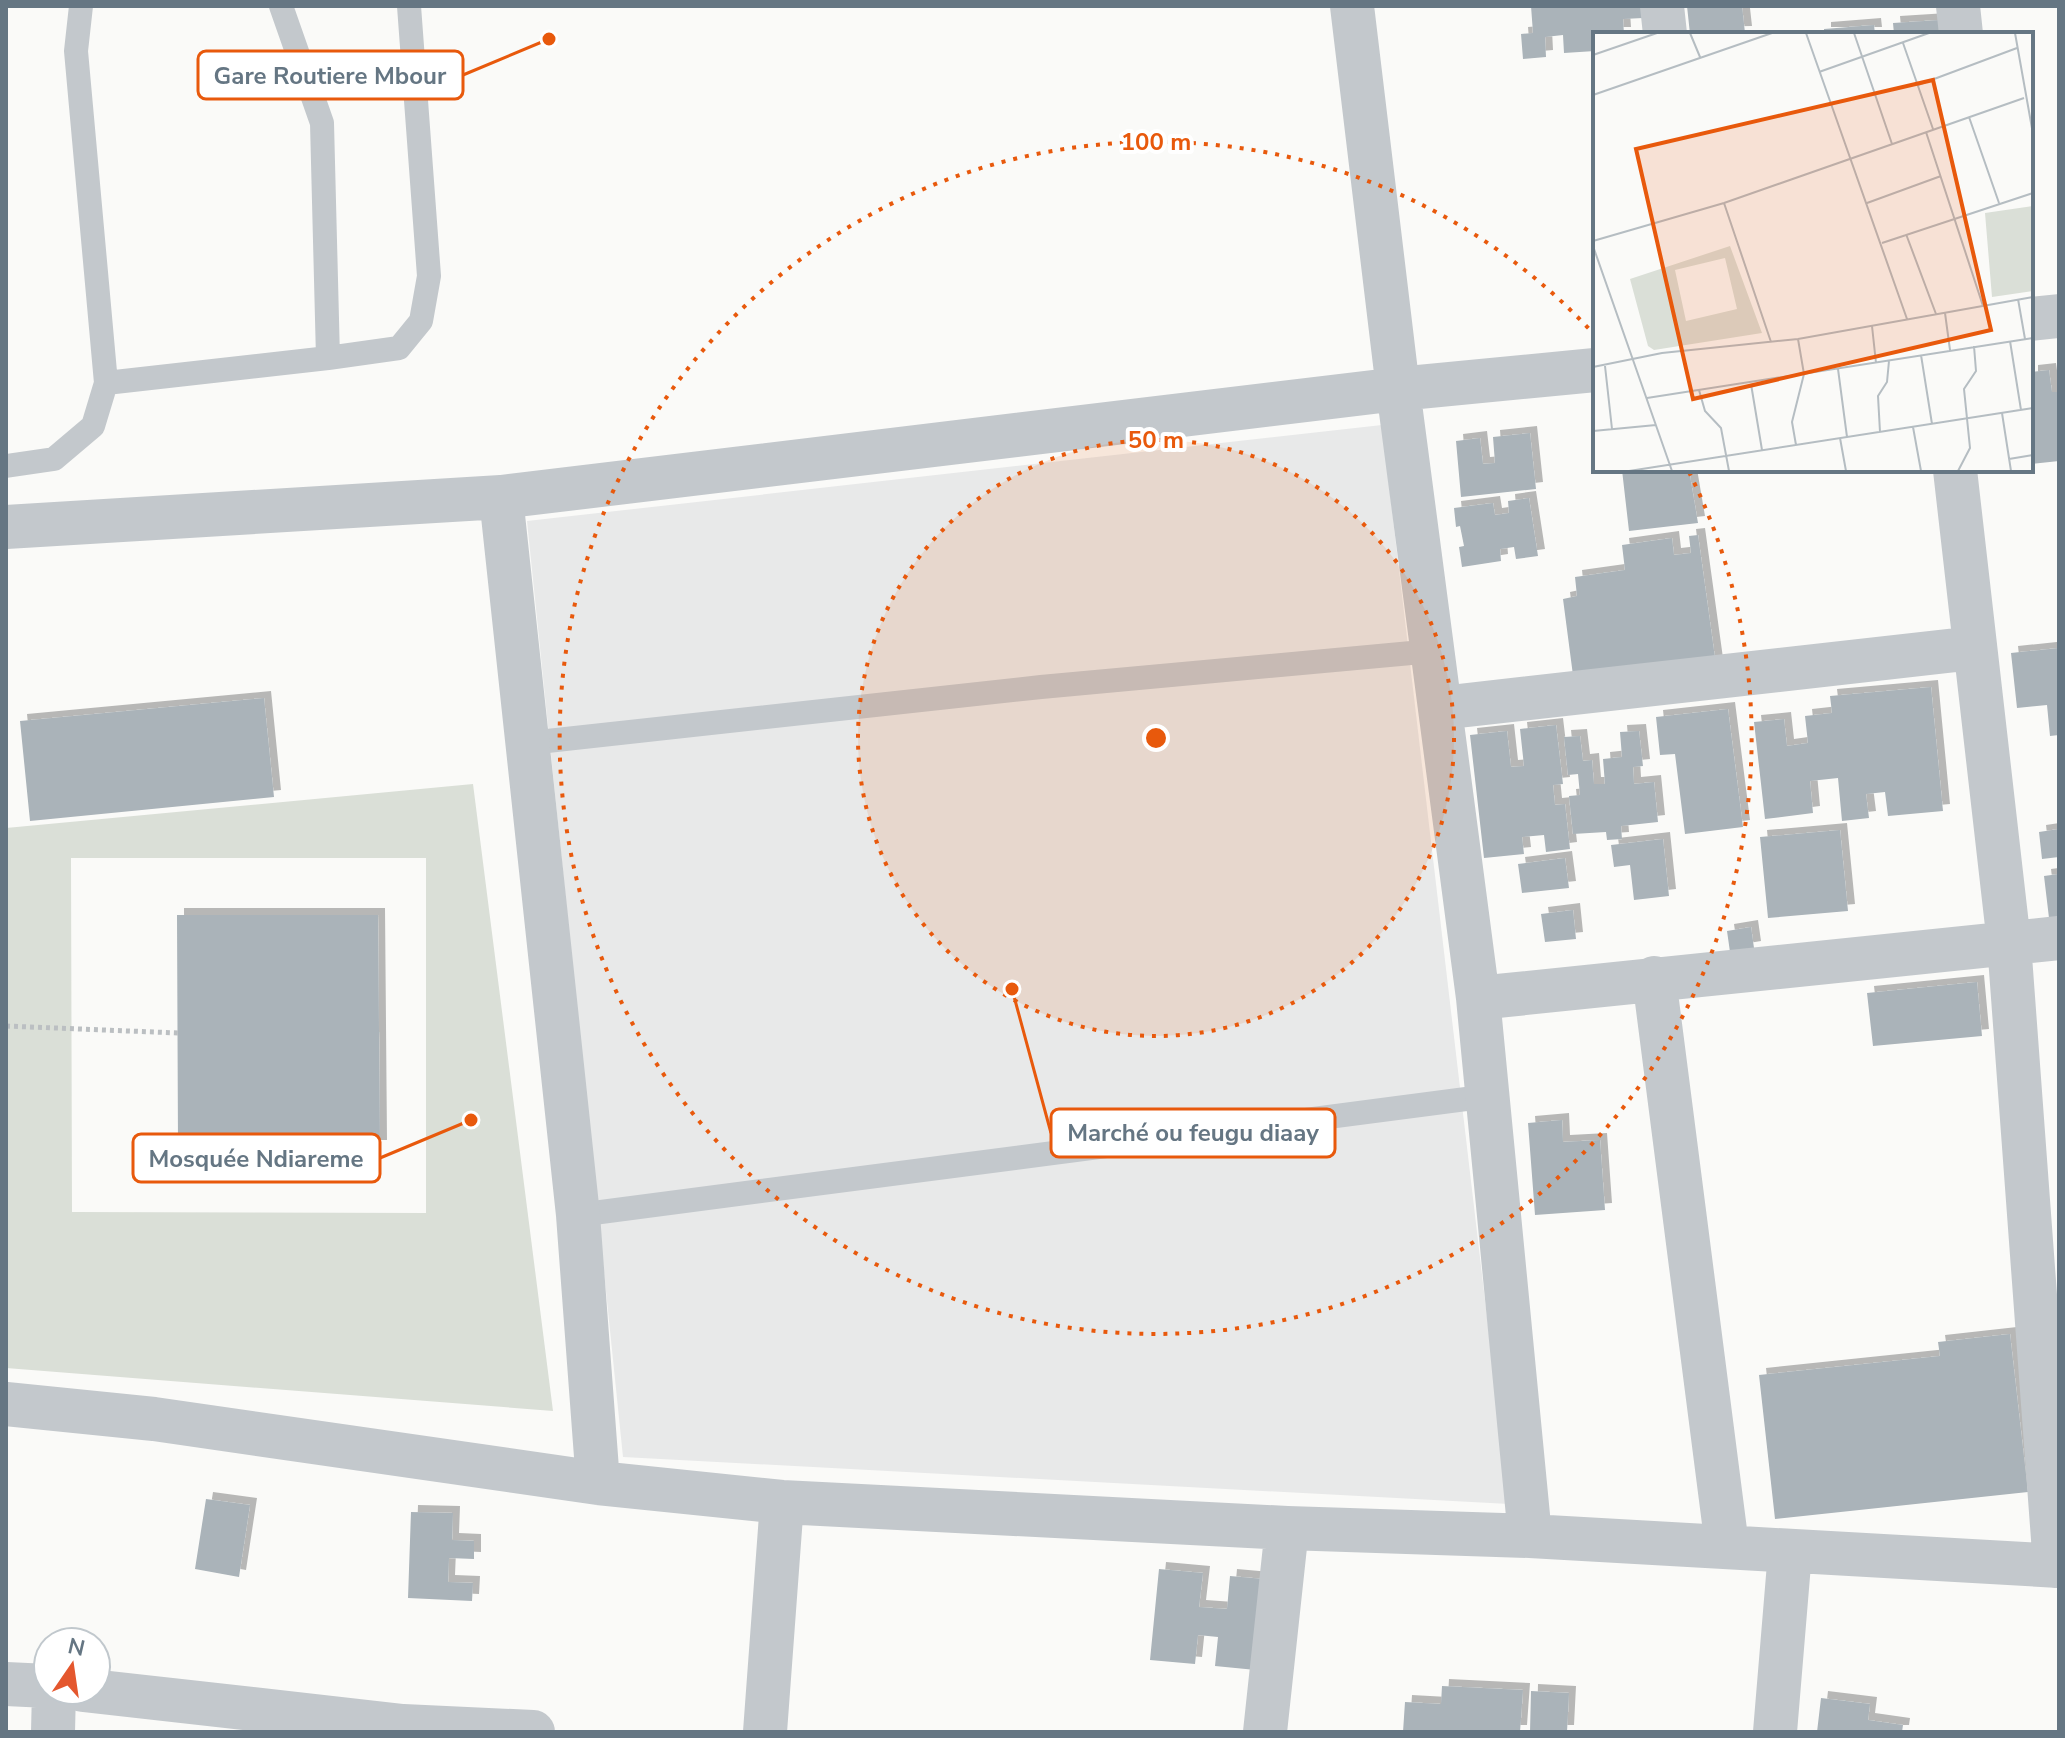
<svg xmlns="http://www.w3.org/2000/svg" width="2065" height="1738" font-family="'Nunito Sans',sans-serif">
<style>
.built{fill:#e8e9e9}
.green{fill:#dadfd7;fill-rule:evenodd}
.building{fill:#aab3b9;filter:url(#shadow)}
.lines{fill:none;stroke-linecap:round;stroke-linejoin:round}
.path{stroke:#bbbfc2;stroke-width:5;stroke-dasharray:4 4;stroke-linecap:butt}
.service{stroke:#c3c8cc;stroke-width:24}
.minor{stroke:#c3c8cc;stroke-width:44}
.ring{fill:none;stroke:#e8590c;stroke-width:4;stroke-dasharray:4 8}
.inset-road{fill:none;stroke:#b5bdc2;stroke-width:2}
.view{fill:#e8590c;fill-opacity:0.15;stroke:#e8590c;stroke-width:4}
.inset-edge{fill:none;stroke:#657683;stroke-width:4}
.centre{fill:#e8590c;stroke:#fff;stroke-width:4}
.ring-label{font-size:24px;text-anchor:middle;font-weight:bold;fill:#e8590c;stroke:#fff;stroke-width:8;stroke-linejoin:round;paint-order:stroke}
.leader{fill:none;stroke:#e8590c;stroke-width:3}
.callout-dot{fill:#e8590c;stroke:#fff;stroke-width:3}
.callout{fill:#fff;stroke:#e8590c;stroke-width:3}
.callout-label{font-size:24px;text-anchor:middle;font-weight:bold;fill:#657683}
</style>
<defs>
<filter id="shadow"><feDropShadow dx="7" dy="-7" stdDeviation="0" flood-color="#0004"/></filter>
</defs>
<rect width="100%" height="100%" fill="#fafaf8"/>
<!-- built -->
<path class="built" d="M1382,425l127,1079 -886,-47 -96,-936z"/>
<!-- green -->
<path class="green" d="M473,784l80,627 -547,-43v-540zM71,858h355v355l-354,-1z"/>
<!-- building -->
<path class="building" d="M1531,6h111l1,12 -20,1 1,15h-29v17l-31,2 -1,-18 -18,2 1,20 -23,2 -2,-25 12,-1z
M1687,6h55l3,27 -55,1z
M1956,19l1,15h-63l-1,-11z
M1874,25l1,9h-51v-5z
M2049,370l3,22h7v69l-28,3v-92z
M1530,433l6,56 -75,8 -5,-56 24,-3 3,26 12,-1 -2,-26z
M1622,470h67l9,53 -69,8z
M1529,498l9,58 -22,3 -2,-12 -14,2 1,12 -39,6 -3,-20 5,-1 -4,-20 -4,1 -2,-19 39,-5 2,12 14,-2 -1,-12z
M1698,535l18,130 -142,18 -11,-84 14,-3 -2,-19 50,-7 -3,-25 50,-7 2,17 17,-2 -2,-17z
M2059,648v87l-9,1 -3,-31 -30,3 -6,-55z
M1931,687l12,124 -55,5 -3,-24 -19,2 3,24 -27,3 -4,-43 -28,3 3,32 -48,6 -11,-97 30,-3 3,27 21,-3 -3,-27 27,-3 -2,-17z
M264,698l10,99 -244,24 -10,-100z
M1728,709l15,118 -58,7 -10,-80 -15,1 -4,-38z
M1556,725l7,59 -10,1 2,20 10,-1 5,45 -24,3 -2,-17 -22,2 2,17 -40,4 -14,-123 37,-4 4,36 13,-1 -4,-37z
M1639,731l4,35 -10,1 1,17 20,-2 4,40 -37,4 1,13 -15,1 -1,-8 -33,2 -4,-38 11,-1 -2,-21 -10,1 -4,-38 16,-1 3,25 9,-1 2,24h11l-2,-25 19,-2 -2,-25z
M2059,829v28l-17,2 -3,-27z
M1840,830l8,81 -80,7 -8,-81z
M1663,839l6,57 -35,4 -4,-35 -16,2 -3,-22z
M1565,858l4,30 -47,5 -4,-29z
M2059,874v43l-10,1 -5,-42z
M1573,910l3,29 -31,3 -4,-28z
M177,915h201l2,232h-202z
M1751,927l3,21 -24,4 -3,-21z
M1977,982l5,54 -109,10 -6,-53z
M1562,1120l1,22 37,-2 5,70 -70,5 -7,-92z
M2010,1334l18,158 -253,27 -16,-144 181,-19 -2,-14z
M206,1499l44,6 -11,72 -44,-8z
M411,1512l42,1 -1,27 22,1v18l-25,-1 -1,24 25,1 -1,18 -64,-3z
M1159,1569l44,4 -4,34 28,2 3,-33 44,4 -8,91 -51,-5 3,-29 -20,-2 -3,29 -45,-4z
M1442,1686l81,4 -3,42h-117l2,-30 36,2z
M1531,1691l38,2 -2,39h-37z
M1821,1698l49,6 -2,16 35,5 -1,7h-85z"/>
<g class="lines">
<!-- path -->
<path class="path" d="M6,1026l172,7"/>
<!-- service -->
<path class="service" d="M281,6l41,117 6,235
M106,383l222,-25 71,-10 22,-27 8,-45 -20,-270
M6,466l48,-7 39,-33 13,-43 -30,-332 5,-45
M529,743l512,-56 392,-36
M578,1215l911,-119"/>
<!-- minor -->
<path class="minor" d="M1352,6l46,383 80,609 52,538
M1662,6l3,28
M1958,6l3,28
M2031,319l28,-3
M1955,470l54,473 46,623
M501,497l77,718 20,268
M6,527l495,-30 897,-108 197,-19
M1441,708l533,-60
M1654,978l73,568
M1478,998l581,-60
M6,1404l148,15 444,64 184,19 505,26 243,8 529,30
M6,1684l42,2
M83,1690l320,36 130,6
M53,1732l1,-42
M765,1732l17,-230
M1265,1732l22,-204
M1775,1732l15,-180"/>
</g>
<!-- distance rings -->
<circle cx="1156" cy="738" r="298" fill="#e8590c" fill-opacity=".12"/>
<g class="ring">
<circle cx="1156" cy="738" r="298"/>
<path d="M1689 472A596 596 0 1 1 1592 332"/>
</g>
<!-- overview -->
<g transform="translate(1593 32)">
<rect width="440" height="440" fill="#fafaf8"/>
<path d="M440,174v85l-41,6 -7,-84zM137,214l32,87 -108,17 -6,-4 -18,-67zM132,226l12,51 -51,12 -11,-51z" fill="#dadfd7" fill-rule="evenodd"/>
<path class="inset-road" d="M97,1l10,24M213,1l101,286M261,1l38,111M422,1l18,101M310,11l30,86M0,23l64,-22M226,40l110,-39M325,53l99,-37M0,63l179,-62M376,85l30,86M333,100l57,174M131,171l47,139M274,171l74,-27M313,202l30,80M0,209l131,-38 300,-105M289,211l151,-50M0,214l79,225M425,267l7,40M352,281l5,37M279,294l4,37M417,309l11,69M328,323l11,69M12,334l7,63M0,335l69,-14 136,-14 235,-42M245,337l9,68M158,352l11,66M106,358l6,21 16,17 8,43M54,366l386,-60M409,381l9,58M320,395l8,44M0,399l63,-6M287,400l-2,-36 9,-14 2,-21M247,406l6,33M203,413l-4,-23 12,-48 -6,-35M416,427l24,-4M36,439l404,-63M365,439l12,-23 -6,-59 12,-18 -2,-25"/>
<path class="view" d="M340,48l58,250 -298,69 -57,-250z"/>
<rect width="440" height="440" class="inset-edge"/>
</g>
<circle cx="1156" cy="738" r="12" class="centre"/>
<g class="ring-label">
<text x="1156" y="150">100 m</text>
<text x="1156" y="448">50 m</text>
</g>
<!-- callouts -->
<path class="leader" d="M549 39L463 75M1012 989L1051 1133M471 1120L380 1158"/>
<g class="callout-dot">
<circle cx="549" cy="39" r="8"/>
<circle cx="1012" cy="989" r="8"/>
<circle cx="471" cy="1120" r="8"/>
</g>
<g class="callout">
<rect x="198" y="51" width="265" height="48" rx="8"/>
<rect x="1051" y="1109" width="284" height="48" rx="8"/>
<rect x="133" y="1134" width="247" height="48" rx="8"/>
</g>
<g class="callout-label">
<text x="330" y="84">Gare Routiere Mbour</text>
<text x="1193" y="1141">Marché ou feugu diaay</text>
<text x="256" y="1167">Mosquée Ndiareme</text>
</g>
<!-- border -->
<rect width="2065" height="1738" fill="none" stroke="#657683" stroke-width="16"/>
<!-- north arrow -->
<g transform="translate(72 1666) rotate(13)"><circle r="38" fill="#ffffff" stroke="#c1c8cd" stroke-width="2"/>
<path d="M0-6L14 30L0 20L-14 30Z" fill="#e4572e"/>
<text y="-12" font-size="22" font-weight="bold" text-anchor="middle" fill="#657683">N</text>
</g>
</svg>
